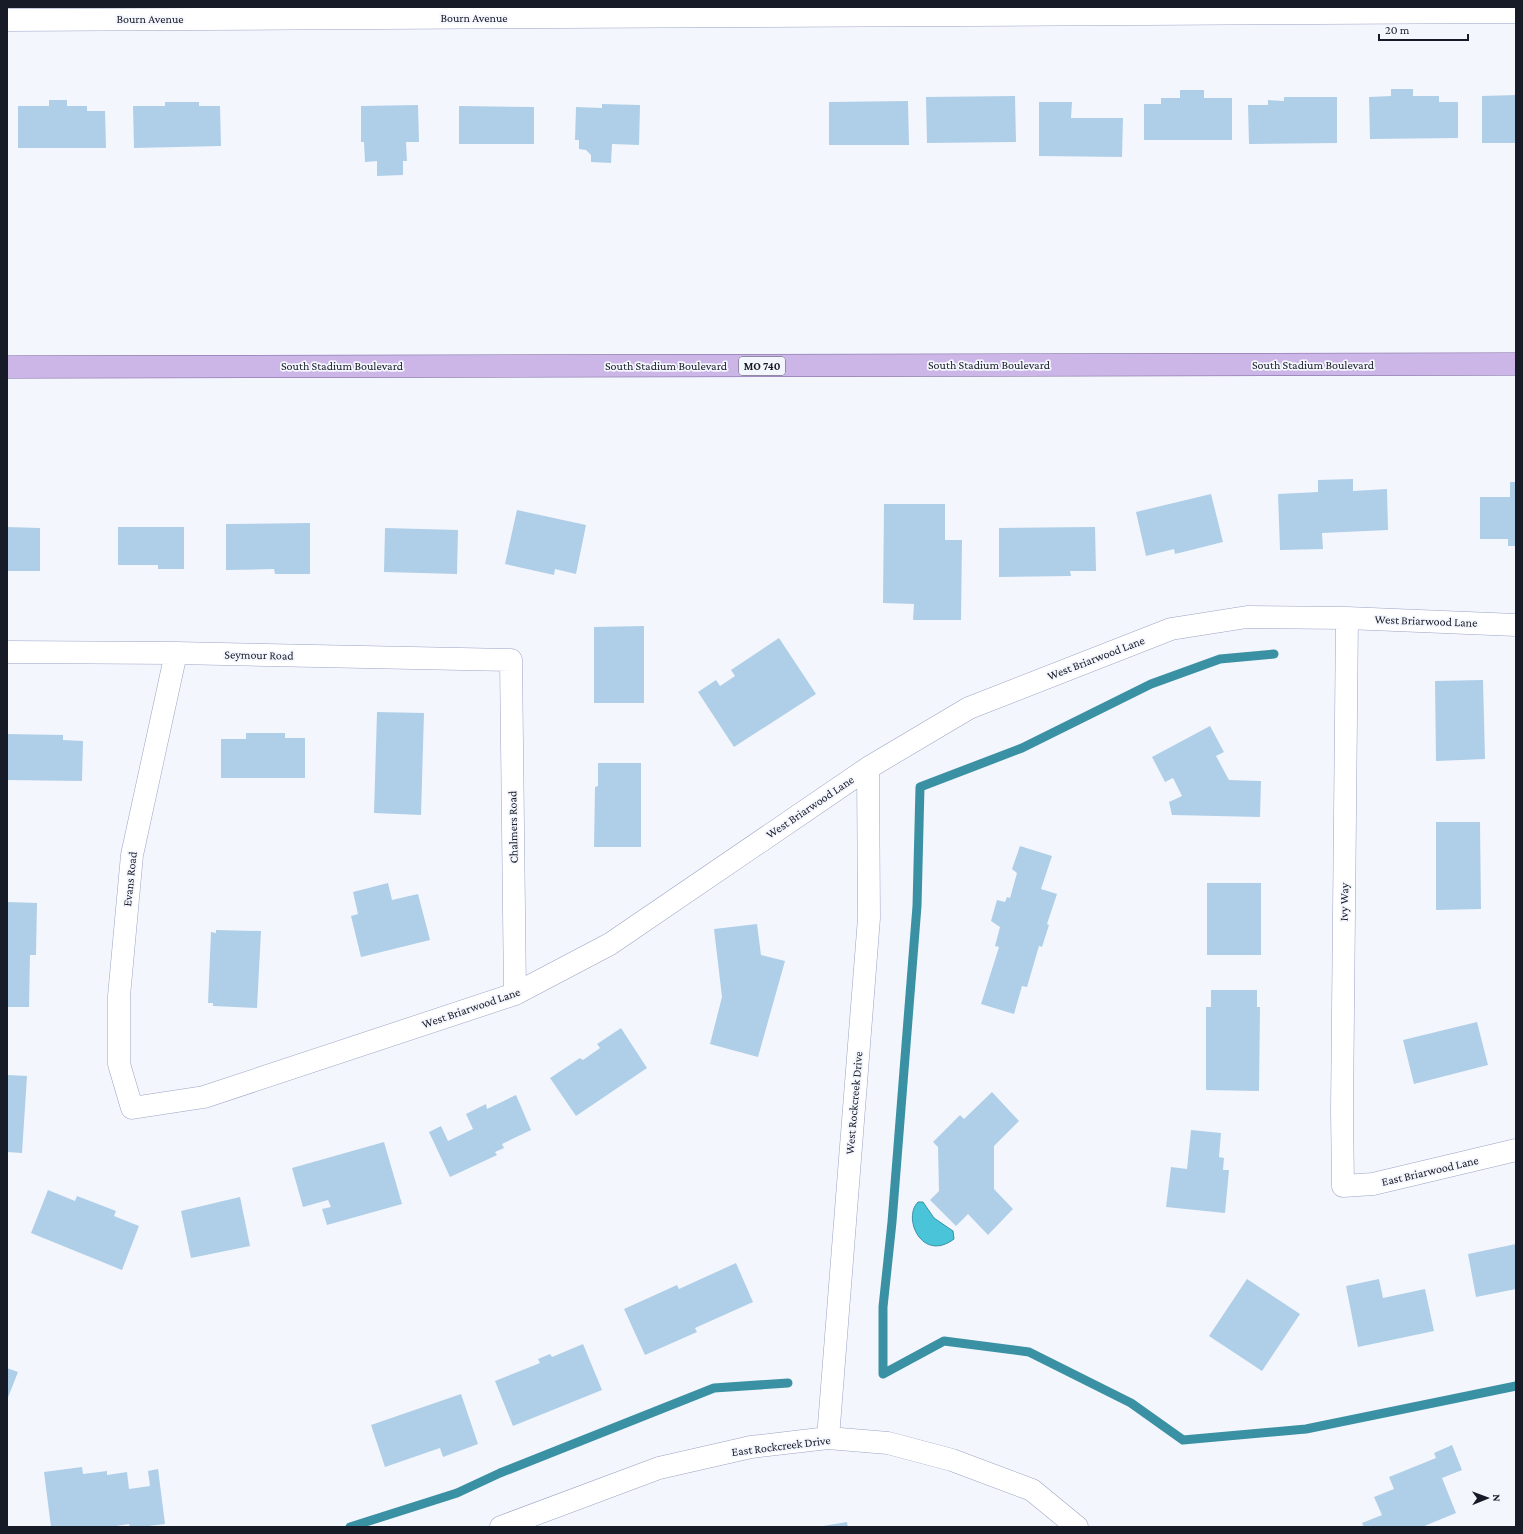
<svg xmlns="http://www.w3.org/2000/svg" width="1523" height="1534" font-family="'Crimson Pro',serif">
<style>
.water{fill:#4ac4d9;stroke:#3b91a4}
.lines{fill:none;stroke-linecap:round;stroke-linejoin:round}
.stream{stroke:#3b91a4;stroke-width:9}
.building{fill:#afcfe8}
.minor-casing{stroke:#9ba4c5;stroke-width:23}
.primary-casing{stroke:#766099;stroke-width:23}
.minor{stroke:#fff;stroke-width:22}
.primary{stroke:#cbb6e7;stroke-width:22}
.labels{text-anchor:middle;dominant-baseline:central;stroke-width:3.5;stroke-linejoin:round;paint-order:stroke}
.shield{fill:#f4f6fd;stroke:#595d67;stroke-width:1}
.shield-label{font-size:11px;font-weight:bold;fill:#171b27}
.street-label{font-size:12px;fill:#171b27;stroke:#f4f6fd}
</style>
<rect width="100%" height="100%" fill="#f4f6fd"/>
<!-- water -->
<path class="water" d="M918,1202h5l11,16 19,13 1,8c-32,24 -52,-21 -36,-37z"/>
<g class="lines">
<!-- stream -->
<path class="stream" d="M1274,654l-54,5 -69,25 -129,64 -102,39 -3,119 -25,316 -9,85v67l61,-33 85,11 102,51 52,37 123,-11 210,-43
M350,1527l107,-34 43,-20 214,-85 74,-5"/>
</g>
<!-- building -->
<path class="building" d="M1391,89h22v7h26v6h19v36l-88,1 -1,-42 22,-1z
M1180,90h24v8h28v42h-88v-36h17v-6h19z
M1516,95v48h-34v-47z
M1015,96l1,46 -89,1 -1,-46z
M1284,97h53v46l-88,1 -1,-39h20v-5l16,1z
M49,100h18v6h20v5h18l1,37h-88v-42h31z
M908,101l1,44h-80v-43z
M165,102h34v4h21l1,40 -87,2 -1,-42h32z
M1039,102h33l-1,16h52l-1,39 -83,-1z
M602,104l38,1 -1,40 -27,-1 -1,19 -20,-1v-7l-5,-5 -7,-1v-9h-4l1,-33 26,1z
M418,105l1,37h-13l1,19h-4v14l-26,1v-15l-12,1 -1,-20h-3v-36z
M459,106l75,1v37h-75z
M1353,479v12l34,-2 1,41 -66,3 1,16 -43,1 -2,-56 40,-2v-12z
M1510,482h6v64h-8v-7h-28v-42h30z
M1211,494l12,48 -48,12 -1,-5 -28,7 -10,-44z
M884,504h61v36h17l-1,80h-48l1,-16 -31,-1z
M517,510l69,15 -10,49 -21,-5 -1,6 -49,-11z
M310,523v51h-35l-1,-5 -48,1v-46z
M7,527l33,1v43h-33z
M118,527h66v42h-26v-4h-40z
M1095,527l1,44h-26l1,5 -72,1v-49z
M385,528l73,2 -1,44 -73,-2z
M644,626v77h-50v-76z
M779,638l37,56 -82,53 -36,-55 18,-12 4,6 15,-10 -4,-6z
M1483,680l2,79 -49,2 -1,-80z
M377,712l47,1 -3,102 -47,-2z
M1210,726l14,26 -8,4 13,24 32,1 -1,36 -88,-2 -3,-13 13,-6 -9,-18 -8,4 -13,-25z
M246,733h39v5h20v40h-84v-39h25z
M7,734l56,1v5l20,1 -1,40 -75,-1z
M598,763h43v84h-47l1,-60 3,-1z
M1436,822h44l1,87 -45,1z
M1020,846l32,10 -11,33 16,5 -10,30 2,1 -7,22 -3,-1 -12,41 -5,-1 -8,28 -33,-10 18,-57 -4,-1 5,-19 -9,-6 6,-21 8,2 2,-5 3,1 7,-25 -5,-4z
M388,883l4,17 26,-6 12,46 -69,17 -10,-41 7,-2 -5,-22z
M1207,883h54v72h-54z
M7,902l30,1 -1,52h-6l-1,52h-22z
M757,924l4,31 24,6 -27,96 -48,-13 12,-47 -8,-68z
M216,930l45,1 -4,77 -44,-2v-3h-5l3,-71 5,1z
M1211,990h46v17h3l-1,84 -53,-1v-83h5z
M1477,1022l11,43 -74,19 -11,-44z
M621,1028l26,40 -71,48 -26,-38 30,-20 3,2 17,-12 -3,-4z
M7,1075l20,1 -5,77 -15,-1z
M992,1092l27,29 -25,25v43l19,20 -25,26 -20,-21 -12,12 -26,-26 9,-9 -1,-44 -5,-5 27,-27 4,4z
M516,1095l15,35 -29,14 2,4 -9,4 2,3 -47,22 -21,-45 12,-6 7,15 25,-12 -7,-15 20,-10 1,5z
M1191,1130l30,3 -2,24 5,1 -1,12h6l-4,43 -59,-6 5,-40 16,2z
M384,1142l18,62 -75,21 -5,-16 9,-2 -3,-7 -25,7 -11,-39z
M48,1190l27,11 2,-5 39,15 -2,5 25,10 -17,44 -91,-37z
M240,1197l10,49 -59,12 -10,-47z
M1516,1244v45l-40,8 -8,-43z
M736,1263l17,39 -58,26 2,4 -52,23 -21,-46 53,-24 2,4z
M1247,1279l53,35 -38,57 -53,-35z
M1379,1279l4,19 42,-9 9,42 -76,16 -12,-61z
M583,1344l19,46 -89,36 -18,-45 45,-18 -2,-4 12,-5 2,3z
M7,1368l11,4 -11,28z
M461,1394l17,50 -35,13 -3,-9 -55,19 -14,-42z
M1452,1445l10,25 -20,8 14,35 -34,14h-58l-2,-4 20,-8 -8,-18 20,-8 -5,-12 47,-19 -2,-5z
M82,1467l1,7 24,-3v4l20,-3 2,17 21,-3 -2,-15 10,-2 7,55 -25,3h-10l-1,-3 -19,3h-59l-7,-55z
M847,1522l1,5h-25v-1z"/>
<g class="lines">
<!-- minor casing -->
<g class="minor-casing">
<path id="minor" d="M7,20l1509,-8
M1347,618l-5,492 1,76 30,-2 143,-34
M7,652l169,1 335,7 4,334
M176,653l-44,202 -13,141v68l13,44 72,-11 311,-103 95,-50 258,-176 101,-60 202,-79 76,-12 100,1 169,7
M828,1438l41,-520 -1,-150
M501,1527l158,-59 92,-21 77,-9 60,5 64,17 80,30 45,37"/>
</g>
<!-- primary casing -->
<g class="primary-casing">
<path id="primary" d="M7,367l1509,-3"/>
</g>
<!-- minor -->
<use href="#minor" class="minor"/>
<!-- primary -->
<use href="#primary" class="primary"/>
</g>
<g class="labels">
<!-- shield labels -->
<rect class="shield" x="739" y="357" width="46" height="18" rx="3"/>
<g class="shield-label">
<text x="762" y="366">MO 740</text>
</g>
<!-- street labels -->
<g class="street-label">
<text x="474" y="18">Bourn Avenue</text>
<text x="150" y="19">Bourn Avenue</text>
<text x="989" y="365">South Stadium Boulevard</text>
<text x="1313" y="365">South Stadium Boulevard</text>
<text x="342" y="366">South Stadium Boulevard</text>
<text x="666" y="366">South Stadium Boulevard</text>
<text transform="translate(1426 621) rotate(2)">West Briarwood Lane</text>
<text transform="translate(259 655) rotate(1)">Seymour Road</text>
<text transform="translate(1096 658) rotate(-21)">West Briarwood Lane</text>
<text transform="translate(810 807) rotate(-34)">West Briarwood Lane</text>
<text transform="translate(513 827) rotate(-91)">Chalmers Road</text>
<text transform="translate(130 879) rotate(-84)">Evans Road</text>
<text transform="translate(1344 902) rotate(-89)">Ivy Way</text>
<text transform="translate(471 1008) rotate(-19)">West Briarwood Lane</text>
<text transform="translate(854 1103) rotate(-85)">West Rockcreek Drive</text>
<text transform="translate(1430 1171) rotate(-13)">East Briarwood Lane</text>
<text transform="translate(781 1446) rotate(-7)">East Rockcreek Drive</text>
</g>
</g>
<!-- border -->
<rect width="1523" height="1534" fill="none" stroke="#171b27" stroke-width="16"/>
<!-- north arrow -->
<g transform="translate(1487 1498) rotate(89)" stroke="#f4f6fd" stroke-width="3" paint-order="stroke">
<path d="M0-3L7 15L0 10L-7 15Z" fill="#171b27"/>
<text y="-6" font-size="11" font-weight="bold" text-anchor="middle" fill="#171b27">N</text>
</g>
<!-- scale -->
<path d="M1379 34v6h89v-6" fill="none" stroke="#171b27" stroke-width="2"/>
<text x="1385" y="34" font-size="12" fill="#171b27" stroke="#f4f6fd" stroke-width="3" paint-order="stroke">20 m</text>
</svg>
